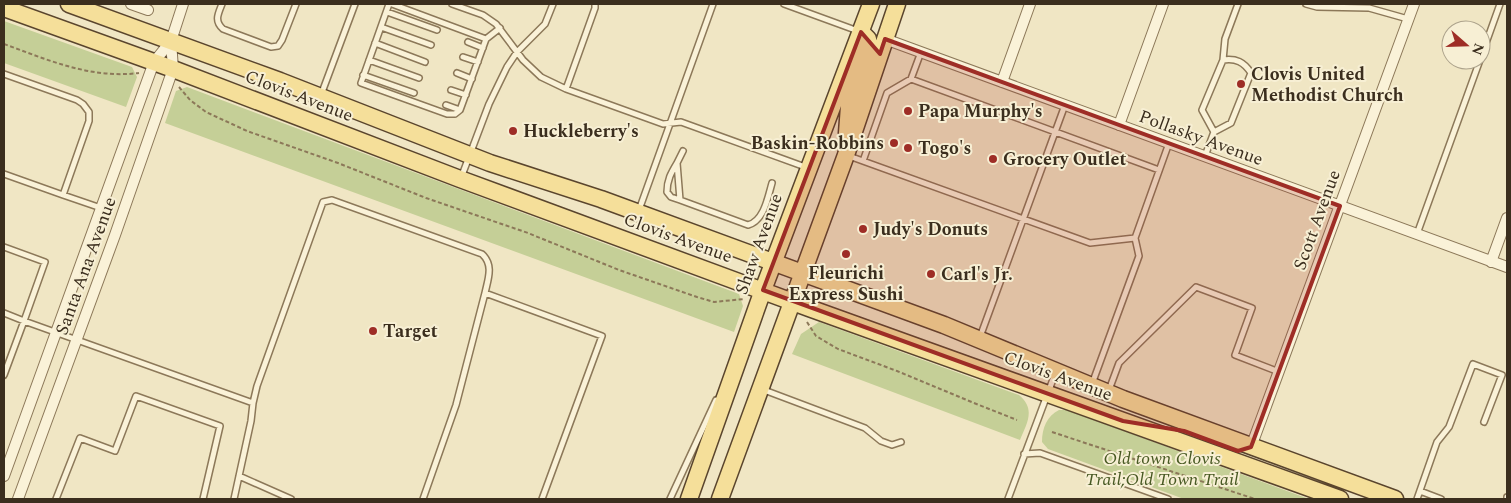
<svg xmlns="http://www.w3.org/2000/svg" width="1511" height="503" font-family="Spectral,serif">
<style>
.green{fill:#c5cf97}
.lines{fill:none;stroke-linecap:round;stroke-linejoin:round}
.service-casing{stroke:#8c7859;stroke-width:8}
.minor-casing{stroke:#8c7859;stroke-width:12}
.primary-casing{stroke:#5a452d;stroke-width:19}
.path{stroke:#8c7859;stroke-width:2;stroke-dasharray:4 2.5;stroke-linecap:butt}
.service{stroke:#faf2d8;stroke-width:5}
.minor{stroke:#faf2d8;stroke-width:10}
.primary{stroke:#f5df9a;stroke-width:16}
.marked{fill:#9e2d26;fill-opacity:0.2;stroke:#9e2d26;stroke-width:4;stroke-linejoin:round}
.poi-dot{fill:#9e2d26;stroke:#f7efd4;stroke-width:2}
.labels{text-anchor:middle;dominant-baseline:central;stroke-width:4;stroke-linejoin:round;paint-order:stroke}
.poi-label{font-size:18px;font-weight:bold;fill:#3b2e1e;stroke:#f7efd4;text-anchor:start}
.street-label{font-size:18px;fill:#3b2e1e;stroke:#f7efd4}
.park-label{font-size:18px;font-style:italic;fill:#485923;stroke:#f7efd4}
</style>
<rect width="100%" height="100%" fill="#f0e6c4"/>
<!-- green -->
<path class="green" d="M4,21l128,46 5,10 -11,30 -122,-44z
M187,87l552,207 4,12 -9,26 -569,-209 11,-32z
M819,322l200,73c17,14 8,28 1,45l-228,-86 9,-20z
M1059,410h8l242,89h-125l-136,-50 -6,-7c0,-14 5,-26 17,-32z"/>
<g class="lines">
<!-- service casing -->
<g class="service-casing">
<path id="service" d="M222,4c-4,10 -8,17 1,25l48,18 7,-1 4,-6 14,-36
M389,4l-28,79 86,31h8l5,-4 26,-71 14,-11
M392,4l94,35
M452,4l31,11 13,9 27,36 18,17 25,12 97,35 18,-2 127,46
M784,4l74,27
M1306,4l11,3 52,1 39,11
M387,12l50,18
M381,27l50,18
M468,42l15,6
M375,43l50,19
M463,57l15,5
M1481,57l19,-53
M369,60l50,18
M1223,60l2,-21 13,-35
M457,73l15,6
M4,74l73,26 6,4 6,8v9l-26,74 38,13
M363,75l51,18
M911,79l248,91
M566,89l29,-81v-4
M451,90l15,5
M321,95l34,-91
M446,105l14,5
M683,151l-6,12 3,37 68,25c16,-4 20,-28 24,-42
M849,156l241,87 45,-5 34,-95
M1205,156l9,-24 17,-9 20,-50c-7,-11 -15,-15 -28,-13l-21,50 12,22
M863,161l24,-68 24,-14 10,-27
M677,163c-6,10 -10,17 -10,29l4,5 9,3
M4,174l59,21
M461,178l28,-74 18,-37 10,-15 28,-28 8,-20
M639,210l74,-206
M1417,234l63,-174
M4,247l41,15 -21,59 -20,-8
M980,337l85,-232
M4,375l20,-54 229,82
M1092,384l47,-128 -4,-18
M764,390l101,38 16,13 11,4 9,-3
M1109,390l10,-27 77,-76 56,21 -17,47 44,17
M1024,454l16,-1 128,46
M239,476l52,23
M1420,491l21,8
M56,499l24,-61 35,13 21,-55 84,30 -17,73
M234,499l17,-78 2,-18 4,-17 66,-184 9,-2 150,54c12,11 6,25 3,39
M423,499l33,-94 29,-112 117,43 -60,163
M670,499l46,-99
M1008,499l47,-125
M1417,499l20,-57 12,-15 24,-63 29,11 -18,47
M1507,499v-2"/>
</g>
<!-- minor casing -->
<g class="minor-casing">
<path id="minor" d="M131,4l17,6
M885,39l622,228
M1002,82l28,-78
M1119,125l44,-121
M1491,262l16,-44
M1251,447l163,-443
M4,476l150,-414 17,-21 12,-37
M18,499l97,-264 58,-166 -2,-28"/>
</g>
<!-- primary casing -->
<g class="primary-casing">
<path id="primary" d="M69,4l211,77 210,82 111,36 343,126 179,74 272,100
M4,8l169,61 287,110 349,129 531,191
M847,133l2,-27 20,-61 -1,-6 -7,-7
M689,499l74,-209 108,-286
M720,499l126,-344 51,-151"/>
</g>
<!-- path -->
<path class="path" d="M4,44c44,16 87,35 135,29
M179,87l11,13 16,12 41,19 91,32 88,35 102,35 91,37 78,27 17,5 30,-3
M807,322l9,14 22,13 59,22 77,32 43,17
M1052,432l203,67"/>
<!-- service -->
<use href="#service" class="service"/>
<!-- minor -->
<use href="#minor" class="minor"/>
<!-- primary -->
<use href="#primary" class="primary"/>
</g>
<!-- marked area -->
<path class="marked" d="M861,32l19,22 5,-15 455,167 -89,241 -13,4 -54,-20 -61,-10 -360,-131z"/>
<!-- markers -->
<g class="poi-dot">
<circle cx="1241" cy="84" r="5"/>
<circle cx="908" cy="111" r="5"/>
<circle cx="513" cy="131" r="5"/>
<circle cx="894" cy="143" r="5"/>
<circle cx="908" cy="148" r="5"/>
<circle cx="993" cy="159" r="5"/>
<circle cx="863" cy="229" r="5"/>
<circle cx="846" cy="254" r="5"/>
<circle cx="931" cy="274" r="5"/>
<circle cx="373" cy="331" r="5"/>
</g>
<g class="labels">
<!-- poi labels -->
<g class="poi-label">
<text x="1251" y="74">Clovis United<tspan x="1251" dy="21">Methodist Church</tspan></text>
<text x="918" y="111">Papa Murphy's</text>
<text x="523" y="131">Huckleberry's</text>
<text x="884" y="143" text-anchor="end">Baskin-Robbins</text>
<text x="918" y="148">Togo's</text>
<text x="1003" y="159">Grocery Outlet</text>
<text x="873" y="229">Judy's Donuts</text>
<text x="846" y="273" text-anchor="middle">Fleurichi<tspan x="846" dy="21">Express Sushi</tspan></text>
<text x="941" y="274">Carl's Jr.</text>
<text x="383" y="331">Target</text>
</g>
<!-- street labels -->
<g class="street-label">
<text transform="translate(299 96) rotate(21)">Clovis Avenue</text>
<text transform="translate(1201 138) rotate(20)">Pollasky Avenue</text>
<text transform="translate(1317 220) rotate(-70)">Scott Avenue</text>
<text transform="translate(678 238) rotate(20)">Clovis Avenue</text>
<text transform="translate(759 244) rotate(-70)">Shaw Avenue</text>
<text transform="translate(86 266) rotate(-70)">Santa Ana Avenue</text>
<text transform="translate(1058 376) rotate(20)">Clovis Avenue</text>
</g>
<!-- park labels -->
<g class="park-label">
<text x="1162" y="458">Old town Clovis<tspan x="1162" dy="21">Trail;Old Town Trail</tspan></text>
</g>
</g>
<!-- border -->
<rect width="1511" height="503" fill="none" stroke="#3b2e1e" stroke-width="10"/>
<!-- north arrow -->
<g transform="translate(1466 45) rotate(110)"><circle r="24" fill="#f7efd4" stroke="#aca28b"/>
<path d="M0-4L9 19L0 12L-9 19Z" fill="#9e2d26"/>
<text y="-8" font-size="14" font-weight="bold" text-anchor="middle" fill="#3b2e1e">N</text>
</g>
</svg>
